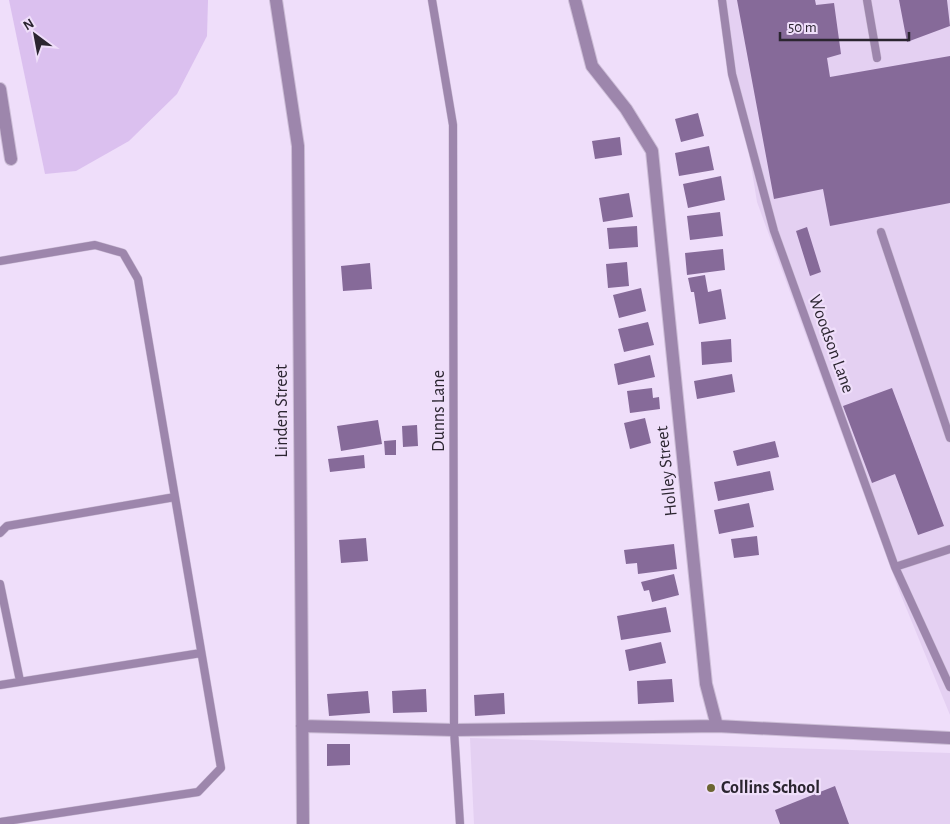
<svg xmlns="http://www.w3.org/2000/svg" width="950" height="824" font-family="'Alegreya Sans',sans-serif">
<style>
.built{fill:#e4d0f2}
.green{fill:#dbc0ef}
.building{fill:#866a99}
.lines{fill:none;stroke-linecap:round;stroke-linejoin:round}
.service-casing{stroke:#ccbdd6;stroke-width:9}
.minor-casing{stroke:#ccbdd6;stroke-width:14}
.service{stroke:#9d86ac;stroke-width:8}
.minor{stroke:#9d86ac;stroke-width:12}
.poi-dot{fill:#6c6532;stroke:#efdefa;stroke-width:2}
.labels{text-anchor:middle;dominant-baseline:central;stroke-width:4.5;stroke-linejoin:round;paint-order:stroke}
.street-label{font-size:18px;fill:#2b2530;stroke:#efdefa}
.poi-label{font-size:18px;font-weight:bold;fill:#2b2530;stroke:#efdefa;text-anchor:start}
</style>
<rect width="100%" height="100%" fill="#efdefa"/>
<!-- built -->
<path class="built" d="M724,0h226v715l-50,-122 -143,-391z
M470,738l480,15v71h-476z"/>
<!-- green -->
<path class="green" d="M9,0h199l-1,36 -30,58 -48,47 -53,30 -31,3z"/>
<!-- building -->
<path class="building" d="M737,0h78l1,5 18,-2 7,51 -14,4 3,19 120,-21v147l-120,23 -7,-37 -49,10z
M899,0h48l3,26 -43,16z
M698,113l6,23 -23,6 -6,-23z
M620,137l2,18 -27,4 -3,-18z
M709,146l5,24 -35,6 -4,-23z
M721,176l4,24 -37,8 -5,-24z
M629,193l4,24 -30,5 -4,-24z
M720,212l3,24 -33,4 -3,-24z
M637,226l1,21 -29,2 -2,-21z
M807,227l14,45 -11,4 -14,-45z
M723,249l2,21 -38,5 -2,-22z
M627,262l2,24 -21,2 -2,-24z
M370,263l2,26 -29,2 -2,-25z
M705,275l3,17 13,-3 5,30 -27,5 -5,-32h-3l-3,-14z
M641,288l5,23 -27,7 -6,-23z
M648,322l6,23 -30,7 -6,-23z
M731,339l1,23 -30,3 -1,-23z
M650,355l5,22 -37,8 -4,-21z
M732,374l3,18 -38,7 -3,-18z
M652,388l1,10 6,-1 1,12 -30,4 -3,-22z
M892,388l52,138 -26,9 -23,-61 -23,9 -29,-77z
M645,418l6,25 -21,6 -6,-26z
M378,420l4,24 -41,7 -4,-25z
M417,425l1,21 -15,1 -1,-21z
M396,440v15h-11l-1,-14z
M775,441l4,16 -42,9 -4,-15z
M364,455l1,13 -35,4 -2,-13z
M770,471l4,19 -56,11 -4,-19z
M749,503l5,24 -35,7 -5,-24z
M757,536l2,19 -25,3 -3,-19z
M366,538l2,23 -27,2 -2,-23z
M674,544l3,25 -39,5 -1,-11 -11,1 -2,-14z
M674,574l5,21 -27,7 -3,-12 -5,1 -3,-9z
M666,607l5,25 -50,8 -4,-24z
M661,642l5,21 -37,8 -4,-21z
M672,679l2,23 -36,2 -1,-23z
M426,689l1,23 -34,1 -1,-22z
M368,691l2,22 -41,3 -2,-22z
M504,693l1,21 -30,2 -1,-21z
M327,744h23v21l-23,1z
M835,786l14,38h-69l-5,-14z"/>
<g class="lines">
<!-- service casing -->
<g class="service-casing">
<path id="service" d="M432,0l21,125 1,605 6,94
M722,0l10,74 42,157 121,336 55,120
M867,0l10,58
M881,232l69,206
M0,261l95,-16 28,8 15,26 83,489 -23,24 -198,30
M0,533l7,-7 168,-29
M895,567l55,-18
M0,584l20,97
M0,685l201,-32"/>
</g>
<!-- minor casing -->
<g class="minor-casing">
<path id="minor" d="M276,0l22,146 5,678
M575,0l17,66 34,43 26,42 54,533 11,42
M0,89l11,70
M302,726l152,4 263,-4 233,12"/>
</g>
<!-- service -->
<use href="#service" class="service"/>
<!-- minor -->
<use href="#minor" class="minor"/>
</g>
<!-- markers -->
<circle class="poi-dot" cx="711" cy="788" r="5"/>
<g class="labels">
<!-- street labels -->
<g class="street-label">
<text transform="translate(831 344) rotate(70)">Woodson Lane</text>
<text transform="translate(282 411) rotate(-90)">Linden Street</text>
<text transform="translate(439 411) rotate(-90)">Dunns Lane</text>
<text transform="translate(667 471) rotate(-96)">Holley Street</text>
</g>
<!-- poi labels -->
<g class="poi-label">
<text x="721" y="788">Collins School</text>
</g>
</g>
<!-- north arrow -->
<g transform="translate(35 35) rotate(328)" stroke="#efdefa" stroke-width="4" paint-order="stroke">
<path d="M0-4L9 19L0 12L-9 19Z" fill="#2b2530"/>
<text y="-8" font-size="14" font-weight="bold" text-anchor="middle" fill="#2b2530">N</text>
</g>
<!-- scale -->
<path d="M780 32v8h129v-8" fill="none" stroke="#2b2530" stroke-width="2.5"/>
<text x="788" y="32" font-size="15" fill="#2b2530" stroke="#efdefa" stroke-width="4" paint-order="stroke">50 m</text>
</svg>
